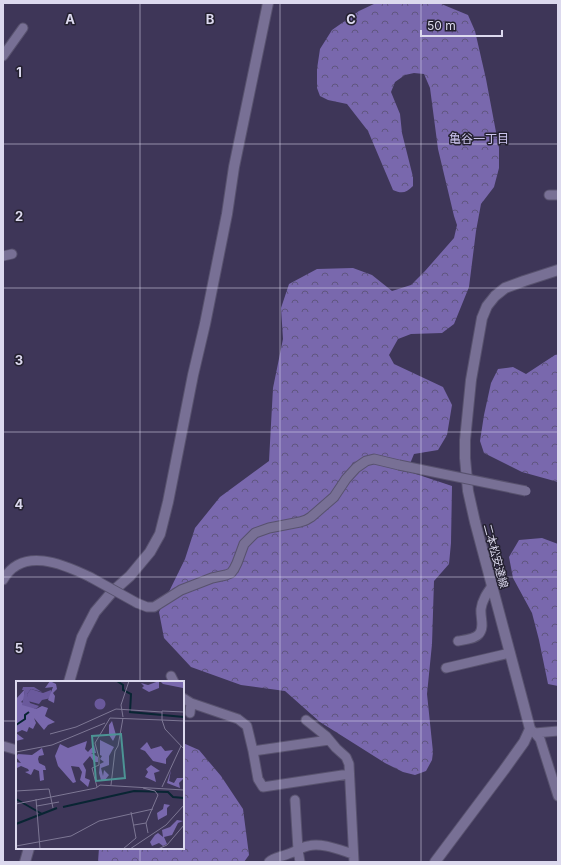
<svg xmlns="http://www.w3.org/2000/svg" width="561" height="865" font-family="Inter,'Noto Sans JP',sans-serif">
<style>
.forest{fill:url(#forest-crowns)}
.lines{fill:none;stroke-linecap:round;stroke-linejoin:round}
.street-casing{stroke:#58526e;stroke-width:11}
.secondary-casing{stroke:#58526e;stroke-width:12}
.street{stroke:#787095;stroke-width:9}
.secondary{stroke:#787095;stroke-width:10}
.street-bridge-casing{stroke:#58526e;stroke-width:11;stroke-linecap:butt}
.street-bridge{stroke:#787095;stroke-width:9}
.grid{fill:none;stroke:#dcd9ee;stroke-width:1;stroke-opacity:0.55}
.labels{text-anchor:middle;dominant-baseline:central;stroke-width:3;stroke-linejoin:round;paint-order:stroke}
.street-label{font-size:11px;fill:#dcd9ee;stroke:#242130}
.neighbourhood-label{font-size:12px;fill:#cdc5ef;stroke:#242130}
.inset-river{fill:none;stroke:#092533;stroke-width:2}
.inset-road{fill:none;stroke:#7d7794;stroke-width:1}
.view{fill:#4c9494;fill-opacity:0.15;stroke:#4c9494;stroke-width:2}
.inset-edge{fill:none;stroke:#dcd9ee;stroke-width:2}
.grid-label{font-size:13px;text-anchor:middle;font-weight:bold;fill:#dcd9ee;stroke:#242130;stroke-width:3;stroke-linejoin:round;paint-order:stroke}
</style>
<defs>
<pattern id="forest-crowns" width="20" height="18" patternUnits="userSpaceOnUse"><rect width="20" height="18" fill="#7968ad"/><path d="M2 6a3 3 0 1 1 6 0M12 15a3 3 0 1 1 6 0" fill="none" stroke="#60567f"/></pattern>
</defs>
<rect width="100%" height="100%" fill="#3e3658"/>
<!-- forest -->
<path class="forest" d="M376,3h63l29,12 7,16 11,48 13,69v20l-5,19 -13,17 -5,27 -7,56 -15,37 -12,9 -31,1 -13,5 -9,16 5,9 49,23 9,18 -5,30 -9,15 -24,4 -7,17 45,15 -1,57 -2,21 -15,17 -2,63 -5,50 6,58 -1,8 -6,11 -11,4 -12,-3 -18,-9 -65,-41 -35,-31 -44,-6 -50,-18 -27,-29 -5,-26 26,-53 10,-31 25,-31 49,-36 4,-73 10,-49 -2,-31 8,-24 28,-15 36,-1 19,7 20,16 19,-6 14,-14 29,-33 3,-13 -3,-9 -16,-67 -8,-61 -6,-14 -10,-1 -9,2 -10,7 -4,10 9,22 2,19 11,44v9c-7,7 -11,8 -20,4l-25,-59 -21,-27 -19,-4 -8,-4 -3,-8v-19l3,-20 12,-19 27,-19z
M558,354v128l-36,-10 -38,-19 -4,-12 4,-26 7,-32 7,-14 15,-2 13,7 29,-19z
M542,538l16,6v142l-10,-2 -9,-44 -7,-27 -19,-35 -4,-21 10,-17z
M183,743l16,7 22,26 22,33 6,46 -5,7h-146l1,-14h84z"/>
<g class="lines">
<!-- street casing -->
<g class="street-casing">
<path id="street" d="M3,56l20,-28
M549,195h9
M3,256l9,-2
M3,580c19,-34 60,-16 87,-3
M137,603l10,4h7l27,-17 31,-12 14,-3 5,-2 3,-4 3,-6 7,-19 11,-11 14,-5 31,-6 6,-2 5,-3 23,-20 12,-18 10,-11 10,-7 8,-2 25,6
M458,641c6,-1 17,-2 21,-7 6,-7 1,-17 2,-25 1,-9 6,-16 11,-23
M446,668l64,-15
M171,676l3,6
M183,698l8,5 47,16 9,7 6,25
M190,713l1,-10
M306,720l20,16 10,12 10,9 3,7 5,98
M530,729l5,4 5,6 18,57
M535,733l23,-2
M329,740l-76,11 5,28 5,8 86,-13
M3,746l14,4
M295,800l3,50 2,12
M269,862c5,-5 12,-5 19,-8 7,-2 13,-7 20,-8 13,-4 32,4 45,8"/>
</g>
<!-- secondary casing -->
<g class="secondary-casing">
<path id="secondary" d="M69,682l13,-45 13,-25 17,-20 18,-16 20,-24 10,-18 8,-32 25,-127 12,-51 22,-110 7,-47 34,-164
M25,862l4,-14
M435,862l69,-92 20,-28 6,-13 -7,-27 -48,-180 -7,-31 -3,-33v-18l6,-60 11,-62 5,-12 8,-10 10,-8 19,-7 34,-11"/>
</g>
<!-- street -->
<use href="#street" class="street"/>
<!-- secondary -->
<use href="#secondary" class="secondary"/>
<!-- street-bridge casing -->
<g class="street-bridge-casing">
<path id="street-bridge" d="M399,465l127,26
M90,577l47,26"/>
</g>
<!-- street-bridge -->
<use href="#street-bridge" class="street-bridge"/>
</g>
<!-- grid -->
<path class="grid" d="M140,3v679M280,3v859M421,3v859M3,144h555M3,288h555M3,432h555M3,577h555M3,721h14M183,721h375M140,848v14"/>
<g class="labels">
<!-- street labels -->
<g class="street-label">
<text transform="translate(496 556) rotate(75)">二本松安達線</text>
</g>
<!-- neighbourhood labels -->
<g class="neighbourhood-label">
<text x="479" y="138">亀谷一丁目</text>
</g>
</g>
<!-- overview -->
<g transform="translate(16 681)">
<rect width="168" height="168" fill="#3e3658"/>
<path d="M15,8l12,4 8,-3v8l-9,2 -3,4 -11,-3 -1,-7zM78.5 23a5.5 5.5 0 1 1 11 0a5.5 5.5 0 1 1-11 0Z" fill="#6a599c"/>
<path d="M34,0l6,3 1,5 -4,4 2,3 -1,7 -6,-3 5,-13 -8,1zM143,0v7l-10,4 -7,-4 2,-2 -3,-3 7,2zM144,0h24l-1,7 -20,-4zM9,8l-1,10 -3,3 15,7 6,-3 6,2 -3,8 10,6 -7,3 -4,5 -10,-12 2,5 -3,6 -4,-2 -2,5 -5,-2 -6,3 8,6 -8,2v-42zM96,40l4,14 -3,6 -4,-6v-10zM84,59l14,7 -5,9v9l-8,3 2,8 1,-6 5,5 -4,5h-4l-2,-7 1,-9 4,-2 -4,-3 2,-3 -2,-1zM71,60l-2,8 3,3 6,-7 2,8h-5l7,4v5h-4l-4,-6 -7,8 3,6 -1,8 5,2 -2,7 -8,-7 2,-8 -3,-5 -8,-1 5,16 -3,1 -15,-17 -3,-10 5,-12 8,4zM131,61l4,7 10,-3 4,5 8,-1 -7,9v5l-13,-3 -8,-10 -5,-2zM26,67l2,7 -5,1 -1,3 1,4 6,3 1,4h-3l1,10 -4,1 -1,-10 -5,-2 -3,6 -6,-3 4,-1 -1,-2 -7,-3 -4,2v10l-1,-16 5,1 -5,-6 2,-3 14,1zM135,84l9,6 -6,2 2,9 -11,-5 3,-5 -2,-3zM155,89l-2,11 5,2 3,-5h7l-5,5 1,5 -13,-5zM148,123l6,1 -3,3v7l-9,5 -1,-7 6,-4zM161,139l6,1 -5,2 -6,12 -8,2 3,7 -4,2 -4,-3 -7,3 -2,-4 5,-7 3,-2 5,4 -1,-7 8,-3z" fill="#7968ad"/>
<path d="M7,6h11l8,5 -11,-3 -4,5 3,9 9,3 -3,3 -14,-4 3,-15h-3z" fill="#6a599c"/>
<path class="inset-river" d="M101,0l6,4v5l8,4 -1,18 54,5M0,44l9,-6v-4l4,-3M0,118l26,15M47,126l71,-16 34,1 5,5 11,1M0,143l41,-16"/>
<path class="inset-road" d="M107,36l-2,-12 8,-24M168,40l-22,-1 3,9 19,20M34,53l26,-7 40,-18 46,3M0,71l36,-7 53,-22M95,104l4,-34 3,-5 5,-28M81,106l-5,-19 7,-3v-7l-4,-15 15,-25 52,2v-9l22,1M146,106l19,-41M127,107l12,3 3,4 -12,28 2,10M0,110l33,-2 4,19M20,118l4,50M0,123l80,-16 4,-3 84,5M21,125l22,-4M118,144l12,-2M0,165l55,-10 28,-15 54,-12M107,168l13,-11 -5,-26M114,168l36,-24 18,-20M142,168l9,-4 17,-20"/>
<path class="view" d="M105,53l4,44 -29,3 -4,-45z"/>
<rect width="168" height="168" class="inset-edge"/>
</g>
<g class="grid-label">
<text x="70" y="24">A</text>
<text x="210" y="24">B</text>
<text x="351" y="24">C</text>
<text x="19" y="77">1</text>
<text x="19" y="221">2</text>
<text x="19" y="365">3</text>
<text x="19" y="509">4</text>
<text x="19" y="653">5</text>
</g>
<!-- border -->
<rect width="561" height="865" fill="none" stroke="#dcd9ee" stroke-width="8"/>
<!-- scale -->
<path d="M421 30v6h81v-6" fill="none" stroke="#dcd9ee" stroke-width="2"/>
<text x="427" y="30" font-size="12" fill="#dcd9ee" stroke="#242130" stroke-width="3" paint-order="stroke">50 m</text>
</svg>
